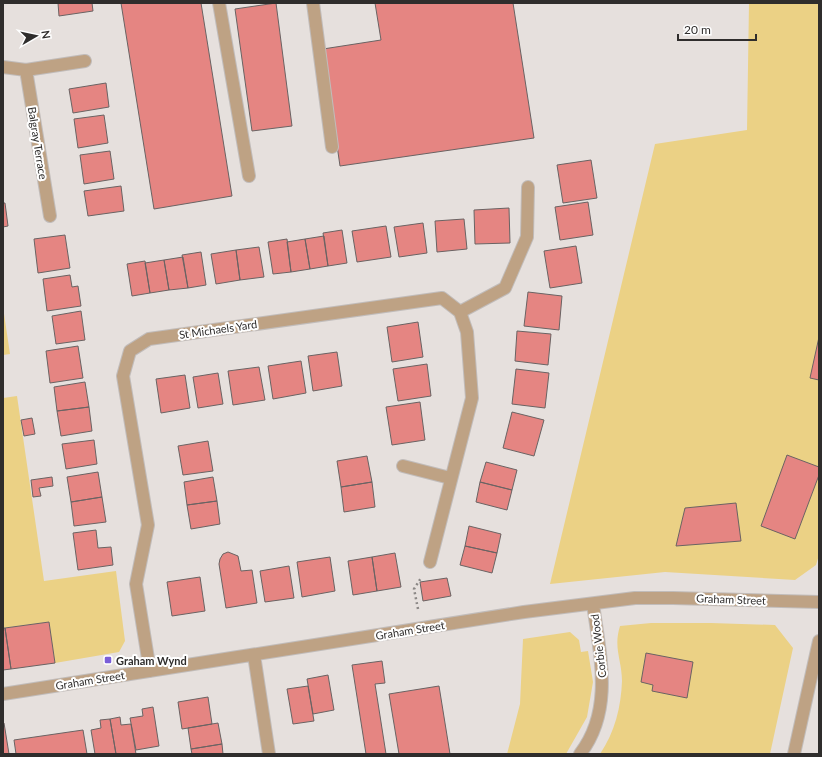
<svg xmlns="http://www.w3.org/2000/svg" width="822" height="757" font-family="Lato,sans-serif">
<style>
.green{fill:#ebd185}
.building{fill:#e58582;stroke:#6a6363}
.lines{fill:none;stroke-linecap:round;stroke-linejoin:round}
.lane-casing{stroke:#c1bcba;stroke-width:14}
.street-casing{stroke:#c1bcba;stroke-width:14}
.path{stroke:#8b8785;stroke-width:2.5;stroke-dasharray:2 3;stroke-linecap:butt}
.lane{stroke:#bea284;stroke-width:12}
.street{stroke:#bea284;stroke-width:12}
.poi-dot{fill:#7a5ed8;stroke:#fff;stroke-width:1.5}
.labels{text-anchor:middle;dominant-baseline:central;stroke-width:4;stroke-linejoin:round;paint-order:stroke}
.street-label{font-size:11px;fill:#2f2d2c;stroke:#fff}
.poi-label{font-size:11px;font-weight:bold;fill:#2f2d2c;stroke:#fff;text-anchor:start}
</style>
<rect width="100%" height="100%" fill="#e6e0dd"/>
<!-- green -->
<path class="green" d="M749,3h70v552l-3,10 -21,15 -130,-8 -115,12 105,-440 92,-14z
M3,307l7,47 -7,1z
M17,396l27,185 72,-10 9,70 -6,11 -64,11 -6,-41 -46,6v-230z
M651,623h60l64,2 18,23 -23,106h-170c15,-22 21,-47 22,-73 0,-21 -9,-33 -2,-55z
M570,632l9,8 2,12 7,-1 5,31 -6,35 -21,37h-59l13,-50 3,-65z"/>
<!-- building -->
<path class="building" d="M58,3h34l1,8 -34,5z
M121,3h80l31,193 -78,13z
M276,3l16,123 -40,5 -17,-122z
M375,3h138l21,135 -194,28 -17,-117 58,-9z
M106,83l3,24 -36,6 -4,-24z
M104,115l4,28 -30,5 -4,-29z
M110,151l4,28 -30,5 -4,-29z
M591,160l6,38 -34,5 -6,-38z
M121,186l3,25 -36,5 -4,-25z
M588,202l5,33 -33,5 -5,-33z
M3,203h2l3,23 -5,1z
M509,208l1,35 -35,1 -1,-34z
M464,219l3,30 -30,3 -2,-31z
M423,223l4,30 -28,4 -5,-30z
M386,226l5,31 -34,5 -5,-31z
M342,230l5,33 -19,3 -5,-33z
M65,235l5,33 -32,5 -4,-34z
M324,236l4,30 -18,3 -5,-30z
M287,239l4,33 -18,2 -5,-32z
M305,239l5,30 -19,3 -4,-30z
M576,246l6,37 -32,5 -6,-37z
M259,247l5,30 -24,3 -4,-30z
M236,250l4,30 -24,4 -5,-30z
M201,252l5,33 -18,3 -6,-33z
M183,257l5,31 -19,2 -5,-30z
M164,260l5,30 -19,3 -5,-30z
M145,261l5,32 -18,3 -5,-32z
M70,275l2,12 6,-1 3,20 -34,5 -4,-32z
M528,292l34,4 -3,34 -35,-4z
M81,311l4,29 -29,4 -4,-28z
M418,322l5,35 -31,5 -5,-35z
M517,331l34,3 -3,31 -33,-4z
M819,337v43l-9,-2z
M78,346l5,32 -33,5 -4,-32z
M337,352l5,34 -29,5 -5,-35z
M301,361l5,32 -33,6 -5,-33z
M427,364l4,32 -33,5 -5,-32z
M259,367l6,33 -32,5 -5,-34z
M516,369l33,4 -4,35 -33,-4z
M218,373l5,31 -25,4 -5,-31z
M185,375l5,33 -29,5 -5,-34z
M85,382l4,25 -32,4 -3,-24z
M420,402l5,38 -33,5 -6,-38z
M89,407l3,24 -31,5 -4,-25z
M512,412l32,8 -10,36 -31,-8z
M32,418l3,16 -11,2 -3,-16z
M94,440l3,24 -31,5 -4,-25z
M208,441l5,30 -30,4 -5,-29z
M787,455l32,12v8l-24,64 -34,-13z
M367,456l5,26 -31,5 -4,-26z
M486,462l31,8 -5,20 -32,-8z
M98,472l4,25 -31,5 -4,-25z
M52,477l1,9 -14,2 2,8 -8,1 -2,-17z
M213,477l4,24 -30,4 -3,-23z
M372,482l3,25 -31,5 -3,-25z
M480,482l32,8 -5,20 -31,-8z
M102,497l4,25 -32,4 -3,-24z
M217,501l3,23 -29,5 -4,-24z
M736,503l5,38 -65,5 9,-38z
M469,526l32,8 -4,19 -32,-7z
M96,530l2,18 13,-1 2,18 -35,5 -5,-37z
M465,546l32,7 -5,20 -32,-8z
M228,552l10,4 3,15 11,-1 5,33 -31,5 -7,-44 1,-5 3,-5z
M395,553l6,34 -24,4 -5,-34z
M330,557l5,34 -33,6 -5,-35z
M372,557l5,34 -24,4 -5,-34z
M289,566l5,32 -29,4 -5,-31z
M200,577l5,34 -33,5 -5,-34z
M447,578l4,18 -28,5 -3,-19z
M49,622l6,41 -44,6 -6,-41z
M3,628h2l6,41 -8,1z
M646,653l47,9 -6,36 -35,-7 1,-6 -12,-3z
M382,661l3,22 -10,1 11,70h-20l-14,-89z
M328,675l6,35 -21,4 -6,-35z
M308,686l6,35 -21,3 -6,-35z
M439,686l11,68h-51l-10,-60z
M208,697l4,27 -30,5 -4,-27z
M153,707l6,39 -23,4 -6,-32 13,-2 -1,-7z
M120,717l1,8 10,-1 5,30h-20l-6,-35z
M110,719l6,35h-21l-4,-24 10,-2 -1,-8z
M3,723h1l5,31h-6z
M218,723l4,21 -31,5 -3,-21z
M83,730l4,24h-71l-2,-14z
M222,744l1,10h-31l-1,-5z"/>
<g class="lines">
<!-- lane casing -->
<g class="lane-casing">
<path id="lane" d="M219,3l30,173
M313,3l19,144
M460,312l45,-24 22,-51 1,-50"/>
</g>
<!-- street casing -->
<g class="street-casing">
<path id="street" d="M3,67l23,3 59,-9
M26,70l24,146
M403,466l47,12
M254,655l15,99
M150,671l-14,-87 12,-59 -25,-149 7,-25 19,-12 293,-41 18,14 7,20 5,66 -42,164
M3,694l521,-82 111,-14h38l146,4
M580,754c34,-44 20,-99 13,-150
M794,754l25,-113"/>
</g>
<!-- path -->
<path class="path" d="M418,609l-4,-20 7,-11"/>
<!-- lane -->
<use href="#lane" class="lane"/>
<!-- street -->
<use href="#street" class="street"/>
</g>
<!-- markers -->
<rect class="poi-dot" x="104" y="656" width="8" height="8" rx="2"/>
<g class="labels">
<!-- street labels -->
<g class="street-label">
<text transform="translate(38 143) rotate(81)">Balgray Terrace</text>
<text transform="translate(218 329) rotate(-8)">St Michaels Yard</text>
<text transform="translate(731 599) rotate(2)">Graham Street</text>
<text transform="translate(410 630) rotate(-9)">Graham Street</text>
<text transform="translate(598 646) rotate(-97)">Corbie Wood</text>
<text transform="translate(90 680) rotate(-9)">Graham Street</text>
</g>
<!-- poi labels -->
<g class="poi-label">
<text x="116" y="660">Graham Wynd</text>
</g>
</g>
<!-- border -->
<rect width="822" height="757" fill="none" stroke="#2f2d2c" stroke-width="8"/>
<!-- north arrow -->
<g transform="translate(36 36) rotate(81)" stroke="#ffffff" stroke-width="3" paint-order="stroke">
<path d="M0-3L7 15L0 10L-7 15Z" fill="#2f2d2c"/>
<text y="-6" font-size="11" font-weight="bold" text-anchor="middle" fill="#2f2d2c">N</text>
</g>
<!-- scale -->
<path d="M678 34v6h78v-6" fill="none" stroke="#2f2d2c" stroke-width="2"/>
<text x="684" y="34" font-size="12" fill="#2f2d2c" stroke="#ffffff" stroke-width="3" paint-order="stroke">20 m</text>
</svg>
